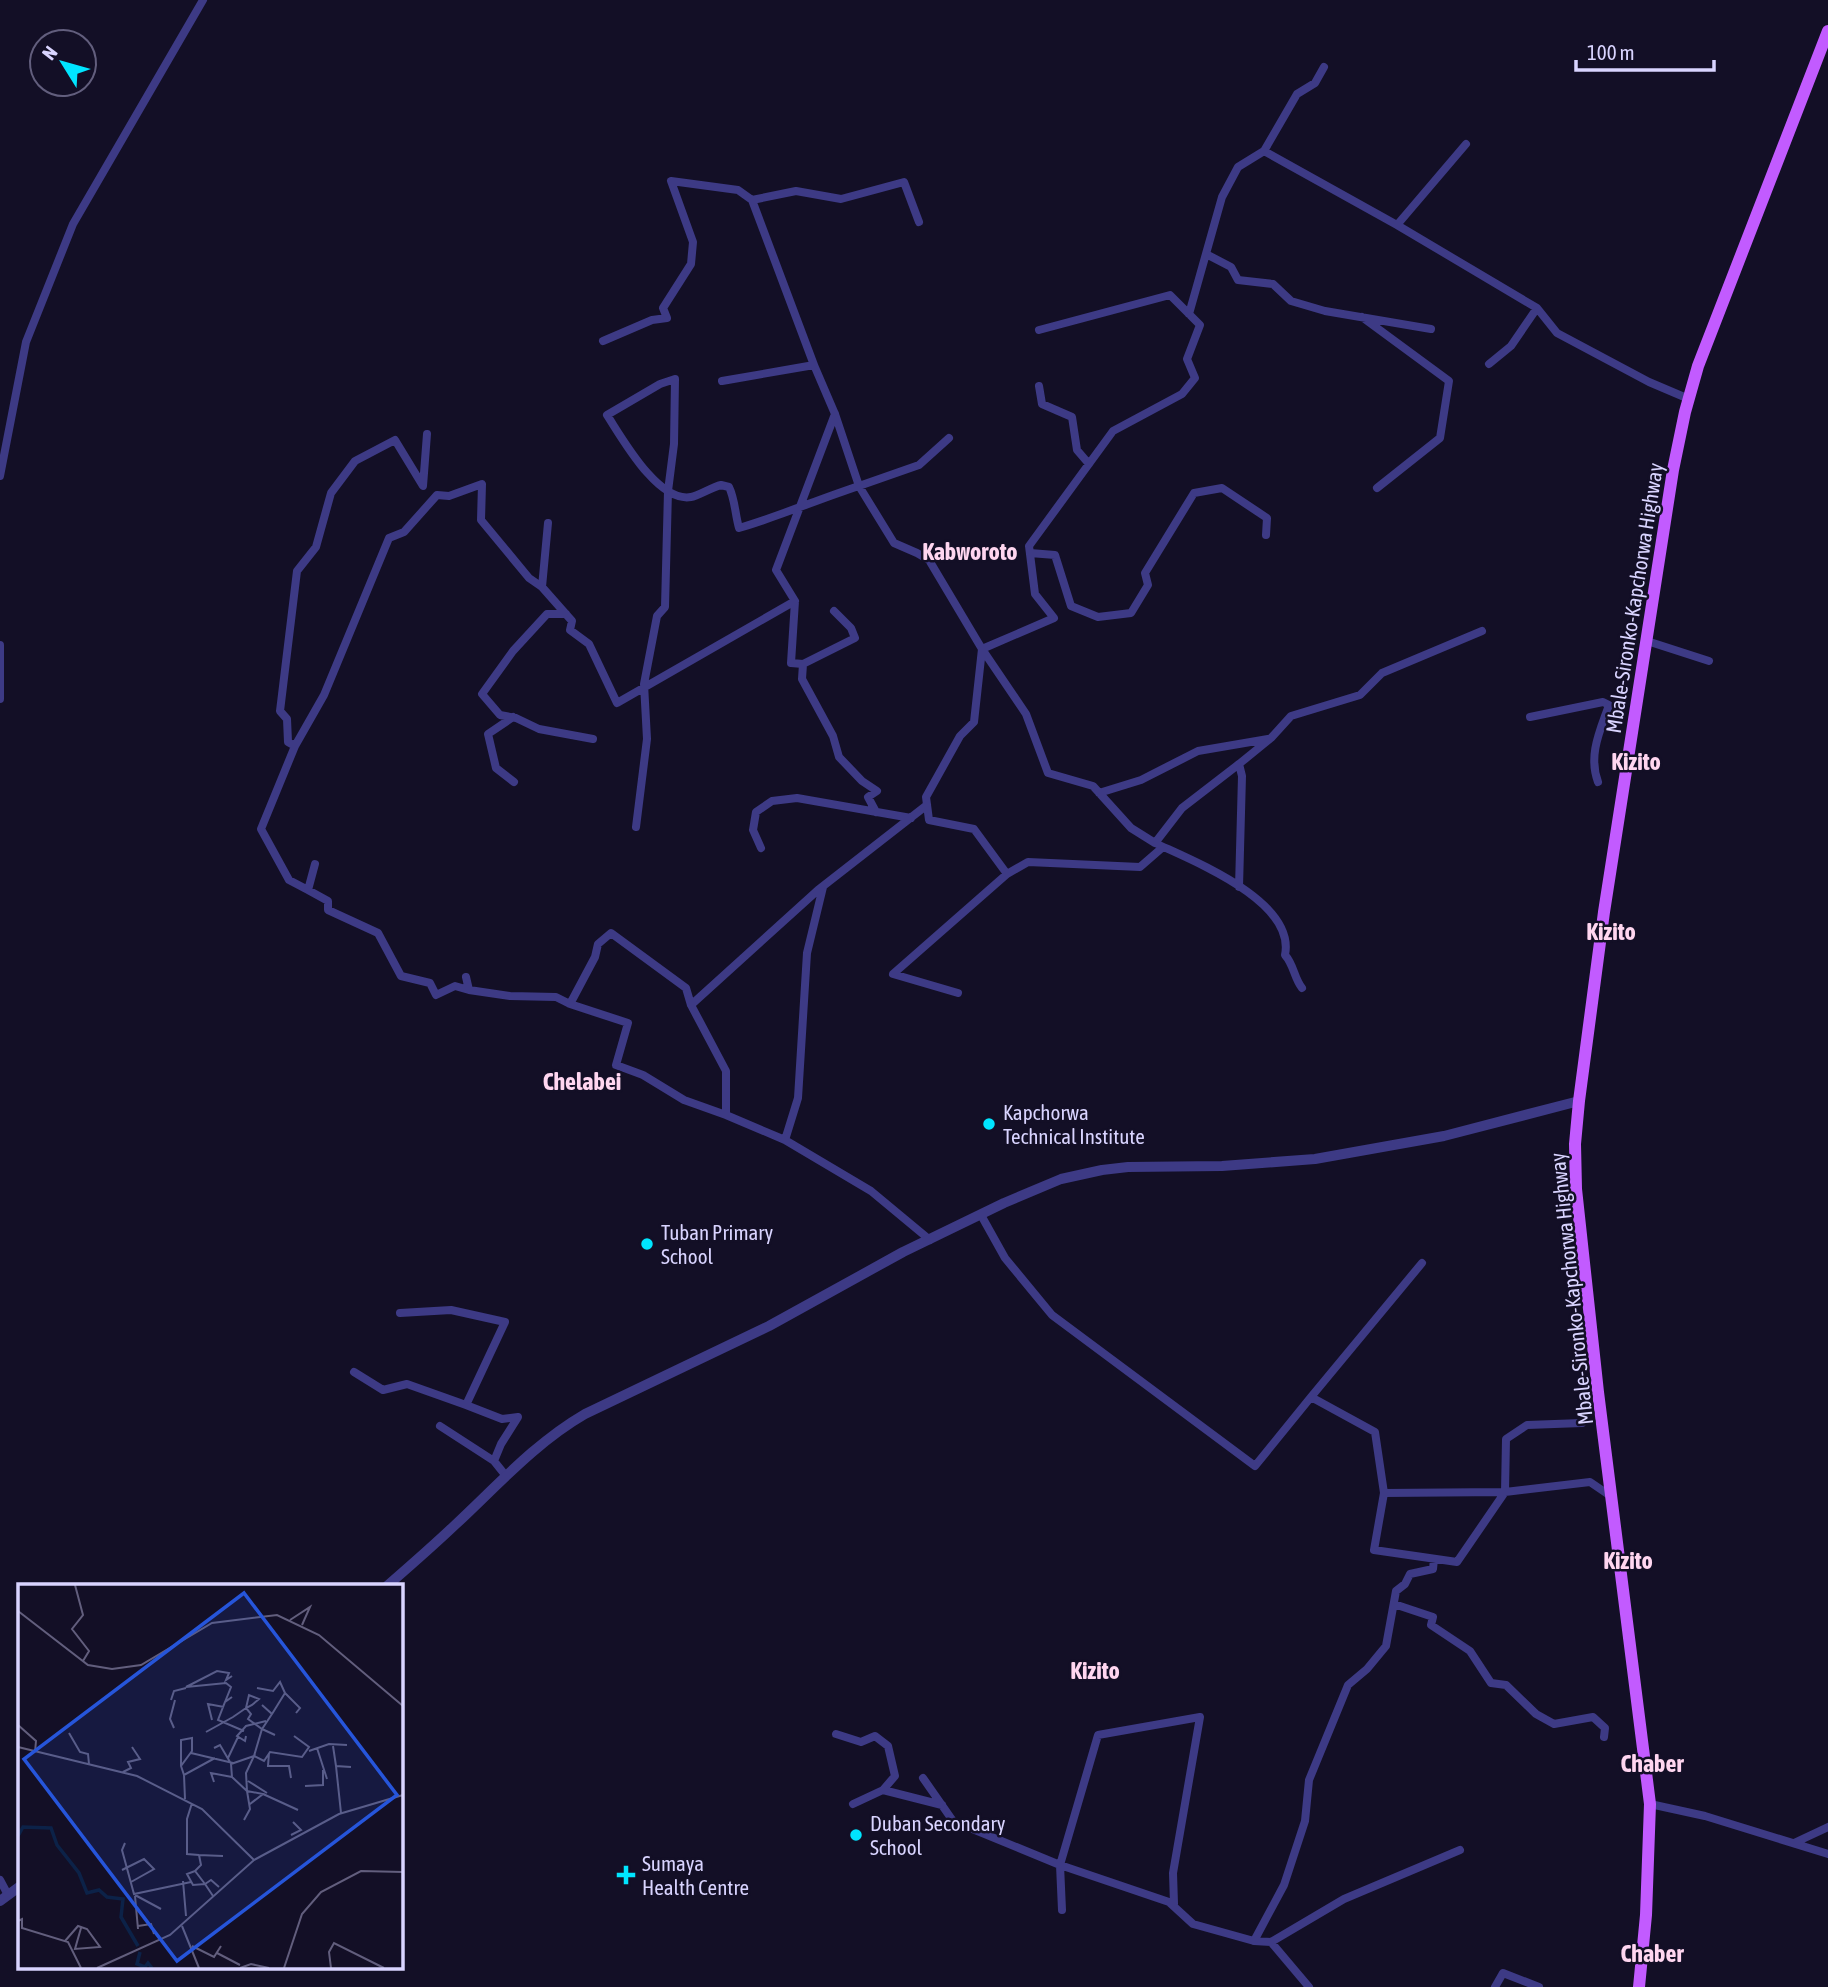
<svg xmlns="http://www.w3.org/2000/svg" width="1828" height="1987" font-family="'Asap Condensed',sans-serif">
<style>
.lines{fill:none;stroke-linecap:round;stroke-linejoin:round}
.minor{stroke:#3d3a85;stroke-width:8}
.tertiary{stroke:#3d3a85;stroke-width:10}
.primary{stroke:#c25bff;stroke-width:12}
.poi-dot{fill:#00e5ff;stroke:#130f26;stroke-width:2.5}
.labels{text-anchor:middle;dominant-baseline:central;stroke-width:5;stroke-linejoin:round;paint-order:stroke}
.street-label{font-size:21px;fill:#d9d4ff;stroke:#130f26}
.poi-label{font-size:21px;fill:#d9d4ff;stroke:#130f26;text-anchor:start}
.quarter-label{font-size:24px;font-weight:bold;fill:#ffd6f0;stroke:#130f26}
.inset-river{fill:none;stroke:#0c2248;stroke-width:3.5}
.inset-road{fill:none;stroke:#625e7d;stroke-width:2}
.view{fill:#2655da;fill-opacity:0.15;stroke:#2655da;stroke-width:3.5}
.inset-edge{fill:none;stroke:#d9d4ff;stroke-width:3.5}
</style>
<rect width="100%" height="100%" fill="#130f26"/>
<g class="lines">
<!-- minor -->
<path class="minor" d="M1264,151l133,74 69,-81
M752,200l44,-9 45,8 63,-17 15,40
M1397,225l140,83 20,25 92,49 40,17
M1206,254l25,13 7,13 35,4 18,17 34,10 106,18
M1189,314l33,-117 16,-30 26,-16 33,-57 18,-11 9,-16
M1362,317l87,64 -9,57 -63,50
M603,341l49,-21 15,-2 -4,-10 28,-44 2,-22 -22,-61 67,9 14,10 62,165
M1489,364l22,-18 26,-38
M1039,386l3,18 30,13 5,33 12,14
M427,434l-4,52 -28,-46 -40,21 -24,32 -15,54 -19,24 -17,140 7,8 1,23 7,4 29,-51 65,-157 15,-6 33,-37 12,1 33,-12 -1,36 48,58 13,9
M949,438l-30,27 -60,21 35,57 23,10 12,7 53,89 72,-31 -19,-24 -6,-48 84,-115 69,-37 13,-16 -8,-19 13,-34 -30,-30 -131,35
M0,476l26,-134 47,-118 130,-224
M548,523l-6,64 30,34 -2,9 19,14 28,59 178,-102
M1030,553l25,2 16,51 27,11 33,-4 17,-28 -3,-12 49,-80 28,-5 45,30 -1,17
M834,611l17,17 4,10 -52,26 -12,-1 4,-62 -19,-31 59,-156
M566,614h-19l-34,37 -31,43 18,21 16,3 23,11 54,10
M1647,641l62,20
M0,645v54
M803,664l-1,15 31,57 6,21 23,24 15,10 -9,6 8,15
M513,717l-25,17 8,34 18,14
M1530,717l73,-15 6,3c-9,26 -21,50 -11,77
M295,746l-34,83 28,51 19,10
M1239,764l32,-26 20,-22 69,-21 22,-22 100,-42
M1099,793l42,-13 57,-29 70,-12
M636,827l11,-88 -3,-55 13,-68 8,-9 3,-116 6,-47 1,-65 -15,5 -53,31c15,23 51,88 84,82 7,-1 21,-10 30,-12l8,2c6,12 6,27 10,41 41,-12 80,-29 120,-42l-24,-72 -21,-49 -92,16
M1155,843l-24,-15 -38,-42 -45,-13 -22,-59 -44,-65 -8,73 -14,14 -34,61 3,23 45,9 33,45 21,-12 112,5 23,-20
M761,848l-8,-18 3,-18 16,-11 25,-3 114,20
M315,864l-7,26 20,11v9l50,23 23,43 29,7 6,12 19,-9 14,4
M1239,887l3,-111 -3,-12 -57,44 -27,35c38,18 141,58 130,112 9,10 9,23 17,33
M466,977l3,13 41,6 46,1 14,7
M958,993l-65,-19 114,-100
M691,1005l127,-115 109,-85
M726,1115l-42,-15 -41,-25 -27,-10 12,-42 -58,-19 25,-47 3,-13 13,-11 75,55 5,17 35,66v44l59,25 13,-42 9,-145 16,-66
M785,1140l86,51 59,49
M981,1215l24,43 47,57 203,151 56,-69
M400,1313l51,-3 54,12 -39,83 36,14 16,-2 -17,27 -7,17 12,15
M354,1372l29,18 24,-6 59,21
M1582,1423l-55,2 -21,14 -1,53 -121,1 -10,57 83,12 48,-70 85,-10 22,15
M440,1426l54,35
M1384,1493l-9,-61 -64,-35 111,-134
M1394,1604l39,13 -2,8 39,26 21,32 15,2 30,29 18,10 39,-7 12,11 -1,9
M836,1734l25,8 14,-6 13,10 7,30 -12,14
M923,1778l30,43 107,44 109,37 24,22 61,17 30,-56 21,-64 4,-41 39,-95 19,-16 19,-23 10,-55 9,-7 5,-10 23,-5 1,-10
M853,1804l30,-14 59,15
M1650,1804l55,12 123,38
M1794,1843l34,-16
M0,1880l8,15
M1062,1910l-2,-45 38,-130 102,-18 -27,156 1,31
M1254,1941l17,1 73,-43 116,-49
M1271,1942l38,45
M1495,1987l8,-14 36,14"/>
<!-- tertiary -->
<path class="tertiary" d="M387,1586c23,-20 46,-40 68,-61 42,-39 80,-82 130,-111l184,-88 134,-74 101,-49 57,-24 41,-9 26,-3 94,-1 93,-7 129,-23 135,-35
M0,1901l19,-14"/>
<!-- primary -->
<path class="primary" d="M1639,1987l7,-72 4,-111 -52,-412 -22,-203 -1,-45 4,-43 25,-189 69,-442 12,-58 13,-46 130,-335"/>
</g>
<!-- markers -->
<g class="poi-dot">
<circle cx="989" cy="1124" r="7"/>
<circle cx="647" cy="1244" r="7"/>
<circle cx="856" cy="1835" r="7"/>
<path d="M622.5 1864.5h7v7h7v7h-7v7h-7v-7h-7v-7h7z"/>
</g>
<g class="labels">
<!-- street labels -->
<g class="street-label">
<text transform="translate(1634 598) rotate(-81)">Mbale-Sironko-Kapchorwa Highway</text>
<text transform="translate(1571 1289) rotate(-96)">Mbale-Sironko-Kapchorwa Highway</text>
</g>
<!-- poi labels -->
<g class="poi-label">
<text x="1003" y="1112">Kapchorwa<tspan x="1003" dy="24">Technical Institute</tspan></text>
<text x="661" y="1232">Tuban Primary<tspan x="661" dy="24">School</tspan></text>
<text x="870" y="1823">Duban Secondary<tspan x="870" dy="24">School</tspan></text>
<text x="642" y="1863">Sumaya<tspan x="642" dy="24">Health Centre</tspan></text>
</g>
<!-- quarter labels -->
<g class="quarter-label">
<text x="970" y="551">Kabworoto</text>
<text x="1636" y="761">Kizito</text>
<text x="1611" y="931">Kizito</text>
<text x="582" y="1081">Chelabei</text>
<text x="1628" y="1560">Kizito</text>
<text x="1095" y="1670">Kizito</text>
<text x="1652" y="1763">Chaber</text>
<text x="1652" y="1953">Chaber</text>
</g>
</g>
<!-- overview -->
<g transform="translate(18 1584)">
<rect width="385" height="385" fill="#130f26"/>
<path class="inset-river" d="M0,252l5,-9 28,1 6,17 22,28 8,20 12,-3 8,7 16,2 -2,18 17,29M122,368l-3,12 8,3 3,-4 4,5"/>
<path class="inset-road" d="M57,1l8,30 -11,14 17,22 -6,10M0,27l70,54 24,4 29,-4 71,-42 65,-8 42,20 84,71M272,36l20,-13 -8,18M239,104l16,3 7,-9 5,11 -13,21M267,109l15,15 -4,5M214,113l-7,5 -7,18 26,11M153,116l3,-9 12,-3M207,118l6,-15 -5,-4 -40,4 31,-16 12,2 -3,7 6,-4M194,136l-4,-16 16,3M0,141l18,16 -1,11M156,144l-4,-9 5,-19M188,148l27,-15 13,-9 6,-3 7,-6 -10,-4 -3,13 5,6 -3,5 14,10 10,-15 -10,-9M51,149l11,19 8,2 1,10M257,151l-13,-6 -8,27 10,5 6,-9 32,5 7,-10 -15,-11M228,152l-1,5 -8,-5 9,-10 20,-5M315,162l3,20 15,1M0,163l119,29 65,33 52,51M196,164l6,-3 10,17M299,164l10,31M291,167l20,-7 18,1M173,169l42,10M251,169l-1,13h21l2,12M210,174l10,-21M163,182v-26l11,-2v13l-11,15 3,9 31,-17M318,182l5,47M105,188l8,-4 -3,-6 12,-3 -8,-12M166,191l1,24M230,197l19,12M196,198l-3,-9 21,4M287,202l18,-1v-15M229,207l-1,-18 8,-17 -23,8 1,13 16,15M245,210l35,16M174,219l-5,16v35l12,1M226,236l6,-11 -3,-18 16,3 -13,10M273,251l10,-5 -8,-8M107,259l-3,7 12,44 57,-12M104,286l22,-11 10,10 -23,13M177,287l6,-6 -2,-10 24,1M165,297l3,35M117,311l26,14M117,312l3,33M195,312l-8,-12 -12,1 -6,-11 8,-3 10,13 6,-4 8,7M0,337l4,-2v9l46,14 13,26M120,342l13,-2 3,10M164,342l17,42M47,357l13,-15 9,3 13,18 -25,2 6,-21M174,362l22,11 7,-11M199,369l23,12M79,384l73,-33 84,-75 85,-46 64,-19M222,384l11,-4 18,4M266,384l18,-54 19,-22 40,-21 42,1M313,384l-2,-16 5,-9 50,25"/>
<path class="view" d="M226,9l153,202 -220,166 -153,-202z"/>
<rect width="385" height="385" class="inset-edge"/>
</g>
<!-- north arrow -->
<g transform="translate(63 63) rotate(307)"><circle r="33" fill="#130f26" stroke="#625e7d" stroke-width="2"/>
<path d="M0-5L12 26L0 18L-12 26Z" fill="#00e5ff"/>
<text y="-10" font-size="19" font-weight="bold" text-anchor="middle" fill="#d9d4ff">N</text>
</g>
<!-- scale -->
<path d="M1576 60v10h138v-10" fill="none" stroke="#d9d4ff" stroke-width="3.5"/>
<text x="1587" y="60" font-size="21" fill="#d9d4ff" stroke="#130f26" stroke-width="5" paint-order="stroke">100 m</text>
</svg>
